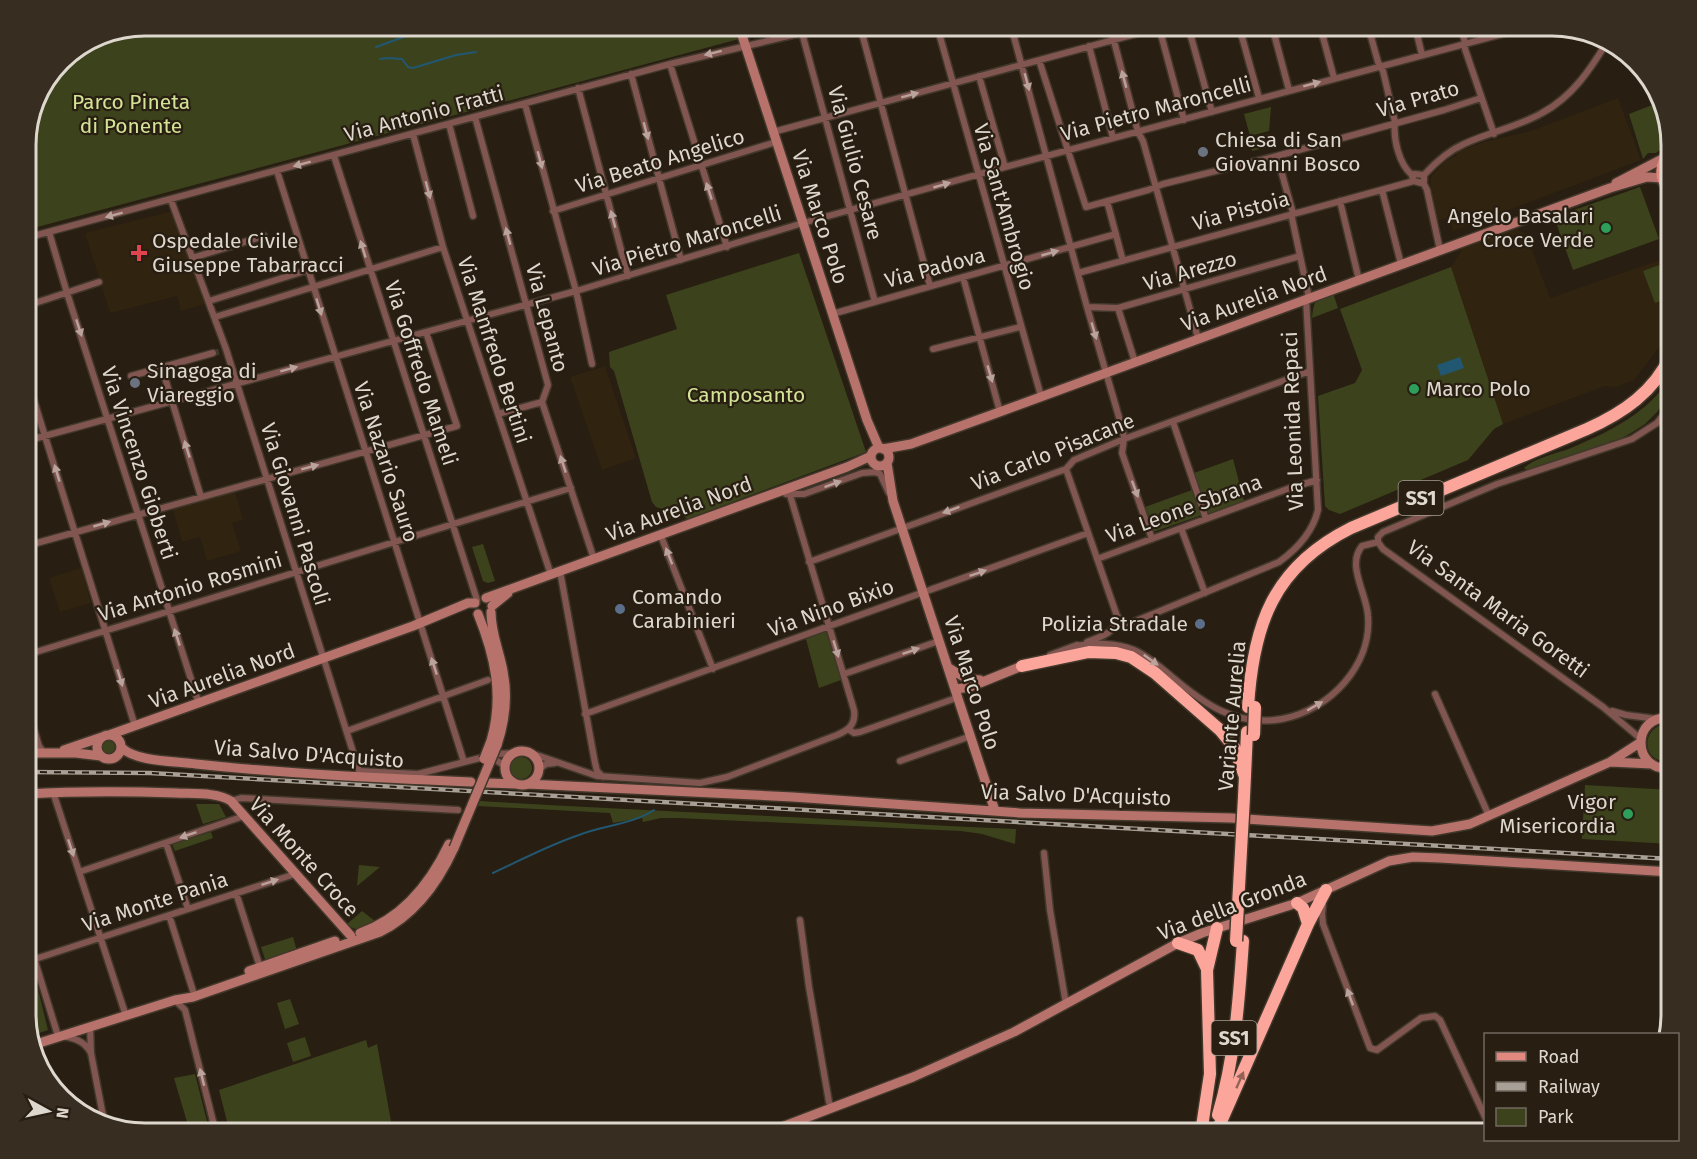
<svg xmlns="http://www.w3.org/2000/svg" width="1697" height="1159" font-family="'Fira Sans',sans-serif">
<style>
.built{fill:#30230f}
.green{fill:#3c431c}
.water{fill:#225772}
.lines{fill:none;stroke-linecap:round;stroke-linejoin:round}
.stream{stroke:#225772;stroke-width:2}
.street-tunnel{stroke:#433a2d;stroke-width:6;stroke-dasharray:6 3;stroke-linecap:butt}
.street-casing{stroke:#41382b;stroke-width:9}
.secondary-casing{stroke:#41382b;stroke-width:12}
.primary-casing{stroke:#41382b;stroke-width:14}
.highway-casing{stroke:#41382b;stroke-width:15}
.street{stroke:#815550;stroke-width:6}
.secondary{stroke:#b7726b;stroke-width:9}
.primary{stroke:#e2897f;stroke-width:10}
.highway{stroke:#fca59b;stroke-width:12}
.rail-casing{stroke:#a8a096;stroke-width:4.5}
.rail{stroke:#281e11;stroke-width:2;stroke-dasharray:7;stroke-linecap:butt}
.secondary-bridge-casing{stroke:#41382b;stroke-width:12;stroke-linecap:butt}
.highway-bridge-casing{stroke:#41382b;stroke-width:15;stroke-linecap:butt}
.secondary-bridge{stroke:#b7726b;stroke-width:9}
.highway-bridge{stroke:#fca59b;stroke-width:12}
.oneway{fill:#b9a39c}
.oneway2{fill:#926256}
.worship-dot{fill:#6b7280;stroke:#281e11;stroke-width:2}
.leisure-dot{fill:#2e9e5b;stroke:#281e11;stroke-width:2}
.health-dot{fill:#e0444e;stroke:#281e11;stroke-width:2}
.service-dot{fill:#5c6f8a;stroke:#281e11;stroke-width:2}
.labels{text-anchor:middle;dominant-baseline:central;stroke-width:4.5;stroke-linejoin:round;paint-order:stroke}
.shield{fill:#281e11;stroke:#a7a095;stroke-width:1.5}
.shield-label{font-size:20px;font-weight:bold;fill:#ded7ce}
.street-label{font-size:21px;fill:#ded7ce;stroke:#281e11}
.park-label{font-size:21px;fill:#d3e396;stroke:#281e11}
.poi-label{font-size:21px;fill:#ded7ce;stroke:#281e11;text-anchor:start}
.rim{fill:none;stroke:#ded7ce;stroke-width:3}
</style>
<rect width="100%" height="100%" fill="#281e11"/>
<!-- built -->
<path class="built" d="M1618,98l23,62 -188,71 -4,-14 -11,4 -8,-41 2,-5 15,-15 10,-4 -2,-3 29,-11 47,-11z
M173,211l32,93 -24,7 -4,-15 -67,17 -25,-80z
M1516,229l10,5 24,64 121,-42v52l-9,36 -28,36 -18,7 -11,-1 -102,38 -52,-157 12,-19z
M605,366l31,92 -34,12 -32,-93z
M235,491l8,29 -11,3 9,28 -34,10 -7,-24 -18,5 -9,-33z
M81,568l10,35 -31,9 -11,-34z"/>
<!-- green -->
<path class="green" d="M145,26h590l4,13 -713,191v-93l9,-38 26,-39 38,-26z
M747,26h39l-35,9z
M1660,102l11,39 -15,12h-8l-5,6 -14,-45z
M1271,107l-2,24 -19,5 -6,-22z
M1269,134l3,12 -20,5 -3,-12z
M1640,187l19,52 -86,31 -19,-53z
M799,253l67,199 -179,67 -4,-4 -15,4 -5,-10 -7,-2 -4,-5 -38,-131 -4,-4 -1,-15 68,-23 -11,-34z
M1659,265l12,32 -16,6 -12,-32z
M1451,267l52,157 -9,5 -26,31 -128,54 -11,-4 -4,-4 -7,-110 37,-13 7,-13 -22,-61z
M1333,293l5,15 -26,10c2,-19 4,-19 21,-25z
M1671,377l-1,17 -13,18 -12,12 -14,9 -9,5 -95,32 -3,-2c12,-11 32,-14 47,-20 38,-16 77,-35 100,-71z
M1233,459l11,42 -36,13 -14,-41z
M1192,490l10,25 -49,17 -8,-25z
M483,544l12,37 -7,2 -5,-2 -11,-34z
M826,631l15,49 -22,8 -13,-49z
M1666,724l5,1v36c-28,5 -33,-33 -5,-37z
M101 747a7 7 0 1 1 14 0a7 7 0 1 1-14 0Z
M510 768a11 11 0 1 1 22 0a11 11 0 1 1-22 0Z
M1585,785l86,5v54l-89,-5z
M480,801c115,7 230,12 346,18 63,3 127,8 190,10l-1,15 -33,-10 -21,-3 -283,-13h-17l-18,4 -1,-4 -29,5 -3,-10 -132,-7z
M196,804h23l7,13 -23,7z
M211,832l2,6 -38,13 -3,-7z
M359,865l21,2 -23,19z
M362,911l13,10 -20,8 -9,-4z
M293,937l4,14 -31,11 -5,-15z
M32,965l16,65 -18,6 -4,-14v-55z
M290,999l9,25 -14,5 -8,-26z
M305,1037l6,19 -18,6 -6,-19z
M366,1040l2,8 9,-4 15,83 -17,6h-145l-11,-43z
M195,1074l15,59h-23l-4,-10 4,-1 -13,-44z"/>
<!-- water -->
<path class="water" d="M1460,357l4,11 -23,8 -4,-11z"/>
<g class="lines">
<!-- stream -->
<path class="stream" d="M472,26l16,11
M376,47l58,-21
M380,59l8,-1 14,1 6,8 5,1 43,-13 20,-3
M493,873c28,-13 56,-28 86,-38 25,-10 52,-10 75,-25"/>
<!-- street-tunnel -->
<path class="street-tunnel" d="M213,353l9,-2"/>
<!-- street casing -->
<g class="street-casing">
<path id="street" d="M860,26l70,260
M937,26l104,370
M1011,26l76,281 36,124 1,8 -2,14 30,86
M1110,26l28,106 5,9 55,197
M1188,26l24,86
M1239,26l20,72
M1272,26l17,64
M1320,26l14,52
M1368,26l10,36 5,9 12,51c-2,17 4,42 17,53
M1415,26l7,29
M1461,26l4,17v6l29,85
M1159,27l25,93
M802,33l73,269
M1089,46l24,92
M1039,60l47,147 62,-17 15,-6 114,-28 167,-46 37,-12
M670,64l57,183
M631,74l50,186
M979,76l26,91
M578,88l50,188
M525,104l51,187 16,73
M475,117l73,268 -6,17 52,157
M449,124l24,92
M773,132l392,-106
M413,134l30,113 108,328
M334,156l143,444
M1277,156l16,57 -1,5 17,80
M277,171l187,591
M1424,175c11,-12 26,-25 40,-31 25,-12 54,-17 78,-31 30,-16 48,-43 65,-71
M1423,182l4,8 13,60
M1382,190l19,74
M171,200l55,149 133,422 59,3 62,-16
M1107,201l16,60
M1340,201l19,79
M553,211l223,-69
M49,232l18,61 132,411
M26,238l644,-174 161,-38
M192,258l72,-22
M1078,273l336,-92 7,2 3,-2v-6l-10,-1 -2,2 2,5
M963,277l37,135
M209,301l99,-31
M26,306l73,-24
M1087,307l31,1 182,-52
M1118,308l17,54
M832,314l284,-80
M215,317l228,-70
M933,349l87,-22
M162,368l39,129
M26,375l109,351
M131,376l82,-23
M498,414l44,-12
M1173,422l33,97
M26,441l550,-150 227,-68 202,-56 527,-141
M1066,469l51,147 6,7h8l148,-61c18,-13 34,-31 39,-52l-12,-211
M786,494h18l58,-21 13,-1 5,2 9,19
M1181,528l24,65
M661,536l52,133
M1378,542v-5l5,-5 114,-48 135,-45 25,-16 14,-17
M1378,542l5,7 220,158 38,32
M26,546l431,-120 -31,-94
M1097,559l193,-71 27,-8
M809,562l257,-93 8,-9 50,-21 186,-68
M560,571l35,192 2,8 6,6
M1087,642c13,-5 30,-9 30,-26
M1076,646c20,-3 39,-4 58,4 14,6 26,17 37,26 33,28 65,51 111,43 48,-9 90,-54 86,-103 -1,-22 -22,-51 -6,-70l16,-4
M26,655l545,-167
M1050,655l27,-10
M844,674l95,-33
M1435,694l54,122
M26,704l13,42 6,8
M1612,711l14,4 31,4
M585,714l503,-181
M848,729l6,4 6,-1 99,-35
M347,731l141,-51
M528,752l69,24 103,7 27,-6 110,-42c12,-5 19,-11 17,-25l-64,-215
M498,754l15,-1
M496,760l9,6
M900,761l71,-25
M539,769l7,-5 9,-1
M53,792l73,224
M231,801l10,-3 217,12
M166,843l22,66
M1044,853l6,57 16,94
M79,872l165,-56
M236,893l24,74
M1323,905l-1,9 1,10 47,124 7,2 44,-32 14,-2 5,4 46,99
M169,915l24,76
M800,920l9,67 20,115 3,6
M26,932l32,104c14,1 26,4 33,17
M26,962l269,-88
M175,1000l10,10 31,123
M90,1026l1,27 13,68
M88,1116l15,-2
M805,1118l4,15"/>
</g>
<!-- secondary casing -->
<g class="secondary-casing">
<path id="secondary" d="M739,26l128,394 12,28
M1616,183l50,-26
M871 457a9 9 0 1 1 18 0a9 9 0 1 1-18 0Z
M883,449l28,-5 83,-30 616,-226 37,-11 15,1
M887,463l6,38 102,310
M486,598l361,-131 24,-11
M492,606l16,-13
M491,612c0,21 8,38 12,59 5,25 2,50 -6,74
M478,614c17,42 26,82 13,127
M949,668l18,11 13,1
M956,689l14,-2 52,-21
M1671,718c-41,-4 -39,55 0,50
M97 747a12 12 0 1 1 24 0a12 12 0 1 1-24 0Z
M109,735l304,-109 55,-23h7
M122,748c15,14 53,13 74,16 92,10 183,14 275,18
M64,750l38,-13
M505 768a17 17 0 1 1 34 0a17 17 0 1 1-34 0Z
M26,753h50l25,3
M1610,762l42,2
M486,783l30,1
M527,784l266,13 227,16 211,5 201,13 38,-7 140,-62 31,-20
M26,794c50,-3 99,-3 150,-1 16,1 41,-1 55,8l120,135
M360,933c43,-15 70,-49 89,-89
M249,971l86,-30
M33,1045l142,-45 18,-3 187,-65c35,-17 58,-49 74,-84
M766,1133l147,-56 101,-45 164,-89 24,-10 95,-30 92,-42 24,-4 27,1 231,14"/>
</g>
<!-- primary casing -->
<g class="primary-casing">
<path id="primary" d="M1671,152c-13,11 -13,28 0,39"/>
</g>
<!-- highway casing -->
<g class="highway-casing">
<path id="highway" d="M1671,191v1
M1022,666l67,-14 27,1 15,4 24,16 65,57 14,17 11,30
M1248,707c5,-82 25,-140 103,-179l236,-99c36,-16 67,-37 84,-74
M1244,797l3,-65
M1297,903l6,5 5,16
M1178,943l20,7 9,19
M1218,1115c17,-57 21,-115 25,-174
M1201,1133l9,-59 -3,-104 10,-42
M1216,1133l92,-209 18,-34"/>
</g>
<!-- street -->
<use href="#street" class="street"/>
<!-- secondary -->
<use href="#secondary" class="secondary"/>
<!-- primary -->
<use href="#primary" class="primary"/>
<!-- highway -->
<use href="#highway" class="highway"/>
<!-- rail casing -->
<g class="rail-casing">
<path id="rail" d="M26,772l124,1 1521,86"/>
</g>
<!-- rail -->
<use href="#rail" class="rail"/>
<!-- secondary-bridge casing -->
<g class="secondary-bridge-casing">
<path id="secondary-bridge" d="M484,759l7,-18
M454,848l43,-103"/>
</g>
<!-- highway-bridge casing -->
<g class="highway-bridge-casing">
<path id="highway-bridge" d="M1254,735l1,-28
M1236,941l8,-144"/>
</g>
<!-- secondary-bridge -->
<use href="#secondary-bridge" class="secondary-bridge"/>
<!-- highway-bridge -->
<use href="#highway-bridge" class="highway-bridge"/>
</g>
<!-- one-way arrows -->
<defs><path id="oneway-solid" d="M-6-.8H1V-3.2L6.5 0L1 3.2V.8H-6Z" transform="scale(1.5)"/></defs>
<g class="oneway">
<use href="#oneway-solid" transform="translate(713 53) rotate(166)"/>
<use href="#oneway-solid" transform="translate(1124 79) rotate(-105)"/>
<use href="#oneway-solid" transform="translate(1027 82) rotate(75)"/>
<use href="#oneway-solid" transform="translate(1312 84) rotate(-15)"/>
<use href="#oneway-solid" transform="translate(910 95) rotate(-15)"/>
<use href="#oneway-solid" transform="translate(646 131) rotate(75)"/>
<use href="#oneway-solid" transform="translate(540 160) rotate(75)"/>
<use href="#oneway-solid" transform="translate(302 164) rotate(165)"/>
<use href="#oneway-solid" transform="translate(942 185) rotate(-16)"/>
<use href="#oneway-solid" transform="translate(428 190) rotate(75)"/>
<use href="#oneway-solid" transform="translate(709 191) rotate(-108)"/>
<use href="#oneway-solid" transform="translate(114 215) rotate(165)"/>
<use href="#oneway-solid" transform="translate(613 219) rotate(-105)"/>
<use href="#oneway-solid" transform="translate(508 236) rotate(-105)"/>
<use href="#oneway-solid" transform="translate(363 249) rotate(-107)"/>
<use href="#oneway-solid" transform="translate(1050 253) rotate(-16)"/>
<use href="#oneway-solid" transform="translate(319 307) rotate(73)"/>
<use href="#oneway-solid" transform="translate(79 328) rotate(72)"/>
<use href="#oneway-solid" transform="translate(1094 331) rotate(74)"/>
<use href="#oneway-solid" transform="translate(289 369) rotate(-15)"/>
<use href="#oneway-solid" transform="translate(990 374) rotate(74)"/>
<use href="#oneway-solid" transform="translate(187 449) rotate(-107)"/>
<use href="#oneway-solid" transform="translate(563 464) rotate(-108)"/>
<use href="#oneway-solid" transform="translate(310 467) rotate(-15)"/>
<use href="#oneway-solid" transform="translate(57 473) rotate(-107)"/>
<use href="#oneway-solid" transform="translate(833 484) rotate(-20)"/>
<use href="#oneway-solid" transform="translate(1135 489) rotate(70)"/>
<use href="#oneway-solid" transform="translate(951 510) rotate(160)"/>
<use href="#oneway-solid" transform="translate(102 524) rotate(-16)"/>
<use href="#oneway-solid" transform="translate(669 556) rotate(-111)"/>
<use href="#oneway-solid" transform="translate(978 573) rotate(-19)"/>
<use href="#oneway-solid" transform="translate(177 637) rotate(-108)"/>
<use href="#oneway-solid" transform="translate(836 649) rotate(73)"/>
<use href="#oneway-solid" transform="translate(911 651) rotate(-19)"/>
<use href="#oneway-solid" transform="translate(1151 660) rotate(36)"/>
<use href="#oneway-solid" transform="translate(434 666) rotate(-108)"/>
<use href="#oneway-solid" transform="translate(120 678) rotate(73)"/>
<use href="#oneway-solid" transform="translate(1315 706) rotate(-30)"/>
<use href="#oneway-solid" transform="translate(188 835) rotate(161)"/>
<use href="#oneway-solid" transform="translate(71 848) rotate(72)"/>
<use href="#oneway-solid" transform="translate(270 882) rotate(-18)"/>
<use href="#oneway-solid" transform="translate(1350 997) rotate(-110)"/>
<use href="#oneway-solid" transform="translate(202 1077) rotate(-104)"/>
</g>
<use class="oneway2" href="#oneway-solid" transform="translate(1240 1080) rotate(-66)"/>
<!-- markers -->
<g class="worship-dot">
<circle cx="1203" cy="152" r="6"/>
<circle cx="135" cy="383" r="6"/>
</g>
<g class="leisure-dot">
<circle cx="1606" cy="228" r="6"/>
<circle cx="1414" cy="389" r="6"/>
<circle cx="1628" cy="814" r="6"/>
</g>
<path class="health-dot" d="M136 244h6v6h6v6h-6v6h-6v-6h-6v-6h6z"/>
<g class="service-dot">
<circle cx="620" cy="609" r="6"/>
<circle cx="1200" cy="624" r="6"/>
</g>
<g class="labels">
<!-- shield labels -->
<g class="shield">
<rect x="1398.5" y="481" width="45" height="34" rx="4.5"/>
<rect x="1211.5" y="1021" width="45" height="34" rx="4.5"/>
</g>
<g class="shield-label">
<text x="1421" y="498">SS1</text>
<text x="1234" y="1038">SS1</text>
</g>
<!-- street labels -->
<g class="street-label">
<text transform="translate(1418 99) rotate(-16)">Via Prato</text>
<text transform="translate(1156 109) rotate(-15)">Via Pietro Maroncelli</text>
<text transform="translate(424 114) rotate(-15)">Via Antonio Fratti</text>
<text transform="translate(660 161) rotate(-17)">Via Beato Angelico</text>
<text transform="translate(855 163) rotate(75)">Via Giulio Cesare</text>
<text transform="translate(1004 207) rotate(74)">Via Sant'Ambrogio</text>
<text transform="translate(1241 211) rotate(-15)">Via Pistoia</text>
<text transform="translate(820 217) rotate(72)">Via Marco Polo</text>
<text transform="translate(687 241) rotate(-17)">Via Pietro Maroncelli</text>
<text transform="translate(935 268) rotate(-15)">Via Padova</text>
<text transform="translate(1190 271) rotate(-16)">Via Arezzo</text>
<text transform="translate(1254 299) rotate(-20)">Via Aurelia Nord</text>
<text transform="translate(547 318) rotate(75)">Via Lepanto</text>
<text transform="translate(494 350) rotate(72)">Via Manfredo Bertini</text>
<text transform="translate(421 373) rotate(72)">Via Goffredo Mameli</text>
<text transform="translate(1293 421) rotate(-92)">Via Leonida Repaci</text>
<text transform="translate(1053 452) rotate(-22)">Via Carlo Pisacane</text>
<text transform="translate(386 462) rotate(72)">Via Nazario Sauro</text>
<text transform="translate(139 463) rotate(72)">Via Vincenzo Gioberti</text>
<text transform="translate(679 509) rotate(-20)">Via Aurelia Nord</text>
<text transform="translate(1184 509) rotate(-20)">Via Leone Sbrana</text>
<text transform="translate(295 514) rotate(73)">Via Giovanni Pascoli</text>
<text transform="translate(190 587) rotate(-17)">Via Antonio Rosmini</text>
<text transform="translate(831 608) rotate(-20)">Via Nino Bixio</text>
<text transform="translate(1498 609) rotate(36)">Via Santa Maria Goretti</text>
<text transform="translate(222 676) rotate(-20)">Via Aurelia Nord</text>
<text transform="translate(972 683) rotate(72)">Via Marco Polo</text>
<text transform="translate(1232 716) rotate(-85)">Variante Aurelia</text>
<text transform="translate(309 754) rotate(4)">Via Salvo D'Acquisto</text>
<text transform="translate(1076 795) rotate(2)">Via Salvo D'Acquisto</text>
<text transform="translate(304 857) rotate(48)">Via Monte Croce</text>
<text transform="translate(155 902) rotate(-18)">Via Monte Pania</text>
<text transform="translate(1232 906) rotate(-21)">Via della Gronda</text>
</g>
<!-- park labels -->
<g class="park-label">
<text x="131" y="102">Parco Pineta<tspan x="131" dy="24">di Ponente</tspan></text>
<text x="746" y="395">Camposanto</text>
</g>
<!-- poi labels -->
<g class="poi-label">
<text x="1215" y="140">Chiesa di San<tspan x="1215" dy="24">Giovanni Bosco</tspan></text>
<text x="1594" y="216" text-anchor="end">Angelo Basalari<tspan x="1594" dy="24">Croce Verde</tspan></text>
<text x="152" y="241">Ospedale Civile<tspan x="152" dy="24">Giuseppe Tabarracci</tspan></text>
<text x="147" y="371">Sinagoga di<tspan x="147" dy="24">Viareggio</tspan></text>
<text x="1426" y="389">Marco Polo</text>
<text x="632" y="597">Comando<tspan x="632" dy="24">Carabinieri</tspan></text>
<text x="1188" y="624" text-anchor="end">Polizia Stradale</text>
<text x="1616" y="802" text-anchor="end">Vigor<tspan x="1616" dy="24">Misericordia</tspan></text>
</g>
</g>
<!-- crop -->
<path d="M0 0H1697V1159H0ZM145 36H1552A109 109 0 0 1 1661 145V1014A109 109 0 0 1 1552 1123H145A109 109 0 0 1 36 1014V145A109 109 0 0 1 145 36Z" fill="#372d20" fill-rule="evenodd"/>
<path class="rim" d="M145 36H1552A109 109 0 0 1 1661 145V1014A109 109 0 0 1 1552 1123H145A109 109 0 0 1 36 1014V145A109 109 0 0 1 145 36Z"/>
<!-- legend -->
<rect x="1484" y="1033" width="195" height="108" fill="#281e11" stroke="#71685d" stroke-width="1.5"/>
<rect x="1496" y="1052" width="30" height="9" fill="#e2897f" stroke="#71685d" stroke-width="1.5"/>
<text x="1538" y="1063" font-size="18" fill="#ded7ce">Road</text>
<rect x="1496" y="1082" width="30" height="9" fill="#a8a096" stroke="#71685d" stroke-width="1.5"/>
<text x="1538" y="1093" font-size="18" fill="#ded7ce">Railway</text>
<rect x="1496" y="1108" width="30" height="18" fill="#3c431c" stroke="#71685d" stroke-width="1.5"/>
<text x="1538" y="1123" font-size="18" fill="#ded7ce">Park</text>
<!-- north arrow -->
<g transform="translate(48 1111) rotate(98)" stroke="#281e11" stroke-width="4.5" paint-order="stroke">
<path d="M0-4.5L10 22L0 15L-10 22Z" fill="#ded7ce"/>
<text y="-9" font-size="16" font-weight="bold" text-anchor="middle" fill="#ded7ce">N</text>
</g>
</svg>
